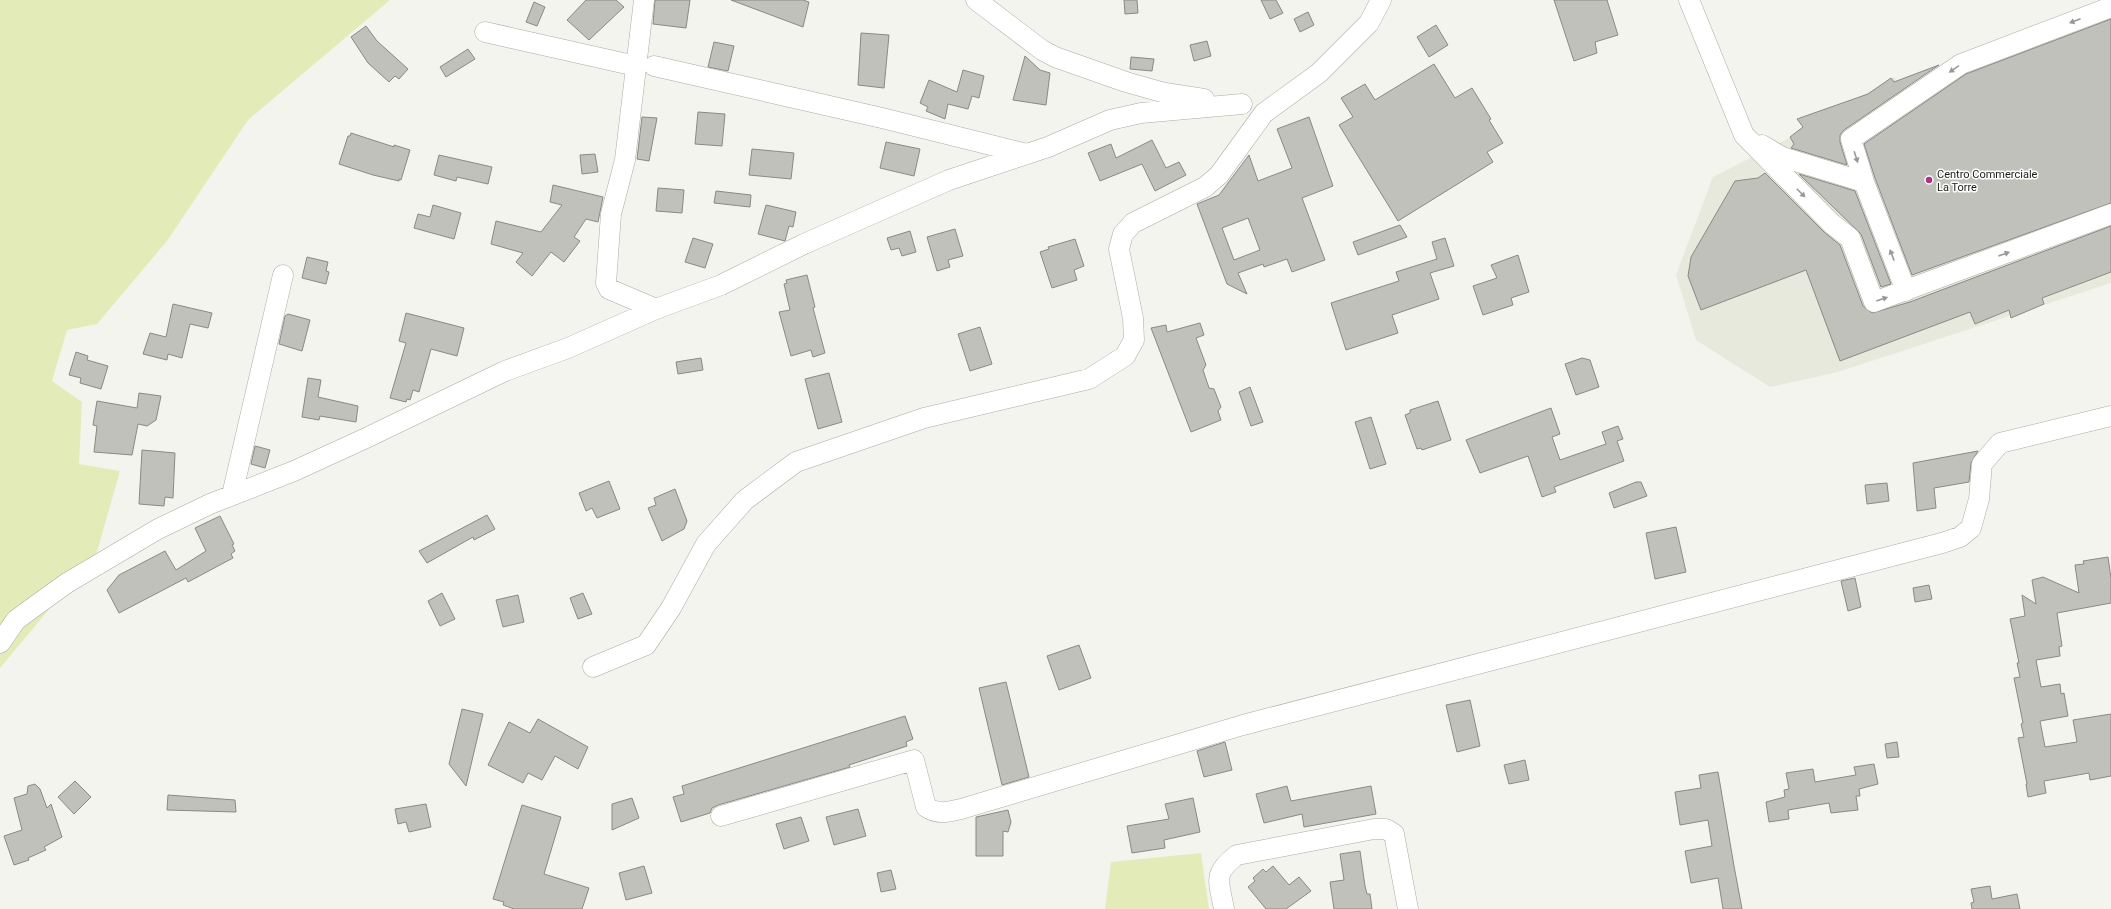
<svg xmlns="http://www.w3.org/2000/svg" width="2111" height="909" font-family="Roboto,sans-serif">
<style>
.built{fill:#e6e9db}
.green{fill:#e3ecb9}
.building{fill:#c0c1bb;stroke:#898a84;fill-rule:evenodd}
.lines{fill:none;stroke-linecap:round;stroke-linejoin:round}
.minor-casing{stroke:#abaca6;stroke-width:21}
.minor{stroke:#fff;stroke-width:20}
.oneway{fill:#989897}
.poi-dot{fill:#ab348b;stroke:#fff;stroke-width:1.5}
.labels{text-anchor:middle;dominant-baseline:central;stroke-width:3;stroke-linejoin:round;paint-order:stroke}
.poi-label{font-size:11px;fill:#1a1a18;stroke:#fff;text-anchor:start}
</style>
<rect width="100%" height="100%" fill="#f3f4ee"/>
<!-- built -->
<path class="built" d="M2111,6v277l-273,89 -68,15 -74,-47 -20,-65 37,-98 86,-44 95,-56 16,21z"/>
<!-- green -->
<path class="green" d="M0,0h390l-142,120 -81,121 -70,83 -30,6 -15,51 30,21 -3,62 41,7 -23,81 -97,116z
M1201,853l8,56h-104l6,-47z"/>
<!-- building -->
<path class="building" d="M586,0h30l8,7 -35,33 -22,-20z
M655,0h35l-4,28 -33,-4z
M731,0h72l6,2 -6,25z
M1124,0h13l1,13 -13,1z
M1261,0h15l7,13 -13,6z
M1554,0h53l11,35 -23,7 2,11 -23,8z
M534,2l11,5 -8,19 -11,-4z
M1308,12l6,13 -14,7 -6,-13z
M2111,19v184l-199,72 -37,-97 -11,-34 102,-70z
M1436,25l12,20 -19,12 -12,-20z
M366,26l11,15 31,28 -9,10 -4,-3 -6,6 -21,-19 -17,-26z
M861,33l28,2 -5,53 -26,-3z
M1207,41l4,15 -17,5 -4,-16z
M714,42l20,4 -6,25 -20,-4z
M468,49l7,10 -29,18 -6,-10z
M1025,56l15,14 10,3 -4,32 -33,-5z
M1131,57l23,2 -2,12 -22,-2z
M1434,64l21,34 17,-10 19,31 -2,1 14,23 -16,9 6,10 -95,59 -59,-96 14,-8 -12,-19 24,-14 10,16z
M1939,65l-95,65 -4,5v7l7,23 -56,-17 3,-4 -4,-7 13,-10 -6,-8 71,-25 23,-16 3,4z
M963,70l21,6 -5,22 -7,-2 -4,13 -20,-5 -3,15 -19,-8 2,-4 -8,-4 9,-23 28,12z
M698,112l27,2 -3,32 -27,-2z
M642,117l15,1 -8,43 -12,-2z
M1309,117l24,69 -31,12 23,62 -33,12 -5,-13 -23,8 -1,-3 -25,9 9,21 -20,-10 -30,-80 22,-9 30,-40 9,26 34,-13 -15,-39zM1248,218l12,32 -26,10 -12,-32z
M351,133l43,14v-2l16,5 -9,30 -2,-1v2l-26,-6 -34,-11 9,-28h2z
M1152,140l14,28 13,-6 7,13 -31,16 -13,-27 -42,17 -12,-28 23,-9 5,14z
M886,142l34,7 -6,27 -34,-8z
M752,149l42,4 -3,26 -42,-4z
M595,154l3,18 -16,2 -2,-19z
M439,155l53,12 -4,17 -31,-7 -1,4 -22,-6z
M1765,173l59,59 16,13 23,61 9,7 38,-11 201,-76v46l-69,26 2,6 -33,14 -2,-8 -34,14 -5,-12 -130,49 -34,-91 -105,40 -13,-34 3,-19 44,-76 23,-3z
M1799,174l56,17 36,93 -10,3 -20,-53z
M553,185l50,12 -5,25 -12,-3 -12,18 6,4 -16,21 -13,-10 -19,24 -16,-14 7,-9 -32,-9 3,-14 2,-9 45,11 21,-27 -12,-3z
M658,188l26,2 -2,23 -26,-2z
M716,191l35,4 -1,12 -36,-4z
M433,205l28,8 -7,26 -40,-11 4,-14 12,3z
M766,205l30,7 -3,15 -4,-1 -4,15 -27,-7z
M1400,225l7,12 -49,18 -5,-13z
M955,229l8,27 -15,4 2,7 -13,4 -10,-34z
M910,231l6,21 -14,4 -3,-8 -8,2 -4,-12z
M693,238l20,6 -8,24 -20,-6z
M1445,238l9,28 -24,7 9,26 -47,16 6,18 -52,17 -15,-47 68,-22 -3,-9 41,-13 -5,-17z
M1075,239l9,27 -10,4 3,10 -25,8 -12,-36 9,-3 -1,-2z
M1518,255l11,37 -18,6 2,7 -30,10 -10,-29 24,-8 -6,-13z
M307,257l21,5 -2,9 3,1 -3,12 -24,-6z
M807,275l8,32 -2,1 12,45 -12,4 -2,-7 -20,6 -12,-44 11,-2 -6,-26 3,-1 -1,-3z
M173,304l39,9 -4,15 -18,-4 -8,34 -14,-4 -1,6 -24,-6 7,-21 16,4z
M406,313l58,15 -7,28 -26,-7 -12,43 -6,-2 -3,10 -3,-1 -1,3 -16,-4 16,-55 -7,-2z
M288,314l22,6 -8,31 -23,-7 6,-28z
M1200,323l4,12 -8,3 10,27 -3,5 6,18 5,1 7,18 -3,4 3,9 -30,12 -40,-104 15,-3 1,7z
M980,327l12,37 -22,7 -12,-37z
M76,352l12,4 -1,4 21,6 -7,23 -21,-6 1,-5 -12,-3z
M701,358l2,12 -25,4 -2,-12z
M1582,358l8,2 9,27 -23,8 -11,-31z
M829,373l13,49 -24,7 -13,-50z
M308,378l13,2 -3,17 40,9 -2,16 -36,-6 -1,4 -17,-3z
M1250,387l13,35 -12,4 -12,-34z
M139,393l22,3 -5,24 -9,6 -9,-2 -6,31 -38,-3 3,-26 -4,-1 4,-24 40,7z
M1438,401l13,39 -29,10 -1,-2 -4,1 -12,-34 5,-2v-3z
M1551,408l9,26 -8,3 8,23 46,-16 -4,-12 16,-6 5,13 -6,2 7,20 -70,26 2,5 -14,5 -14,-41 -48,17 -14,-33z
M1371,417l15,47 -16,5 -15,-47z
M255,446l15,4 -5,18 -14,-4z
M142,450l33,3 -2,45 -8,-1 -1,9 -25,-2z
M1978,451l-7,12 -2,19 -35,6 2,20 -19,3 -4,-48z
M609,481l11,28 -23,9 -5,-10 -6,3 -7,-18z
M1636,482h5l6,14 -33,12 -5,-15z
M1887,483l2,18 -22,3 -2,-19z
M675,489l12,32 -3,8 -22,12 -14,-33 8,-3 -2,-7z
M487,515l8,14 -21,11 -1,-3 -46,26 -8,-12z
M220,516l14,28 -2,1 3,6 -4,3 2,4 -45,24 -2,-4 -67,35 -12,-23 12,-15 46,-24 11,19 30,-19 -11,-23z
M1676,527l10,45 -31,7 -9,-46z
M2108,557l3,21v25l-54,10 5,33 -3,1 1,9 -24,4 5,27 19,-3 1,10 3,-1 4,23 -28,5 5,26 32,-5 -4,-22 38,-6v62l-21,4 -1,-7 -45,8 2,12 -18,4 -2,-13h1l-9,-46 6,-1 -3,-13 2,-1 -9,-45 6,-1 -3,-14h2l-9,-44 15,-3 -3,-21 14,9 -4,-24 11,-3 36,16 -4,-28 9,-1 -1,-3z
M1855,578l6,29 -13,4 -7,-30z
M1929,585l3,14 -17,3 -2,-14z
M442,593l13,26 -15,7 -12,-25z
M583,593l9,21 -14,5 -8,-21z
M518,595l6,27 -21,5 -7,-27z
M1079,645l12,33 -32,12 -12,-34z
M1006,682l23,95 -27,8 -23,-97z
M1470,700l10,46 -23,6 -11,-47z
M462,709l21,5 -17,72 -17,-22z
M905,716l8,23 -7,3 1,4 -58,19 1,2 -132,38 -6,3 -2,5 -29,9 -8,-25 11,-3 -2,-8z
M538,719l50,28 -10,22 -23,-13 -13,24 -14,-7 -5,10 -35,-18 21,-43 21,11z
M1225,742l7,28 -28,7 -7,-26z
M1897,742l2,15 -12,1 -2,-14z
M1525,760l4,20 -20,4 -5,-19z
M1874,764l4,20 -19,5 1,7h-4l2,14 -27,3 -2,-10 -41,7 1,9 -20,3 -3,-20 19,-5 -1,-7 5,-1 -3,-16 27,-4 2,13 41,-7 -2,-8z
M1718,772l16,94 8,43h-19l-5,-31 -27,5 -6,-32 27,-5 -4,-26 -28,5 -5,-33 26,-4 -2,-13z
M75,781l16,16 -17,17 -16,-17z
M35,784l5,5 7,19 4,-4 11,33 -18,10 2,3 -18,8 1,2 -15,5 -10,-29 18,-6 -8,-32 13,-4 1,-8z
M1287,786l4,15 80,-15 5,28 -72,13 -2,-13 -38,9 -8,-29z
M168,795l67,5 1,12 -69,-2z
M632,798l7,20 -27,12v-26z
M1193,798l7,34 -36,8 1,8 -33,5 -5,-27 42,-7 -4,-15z
M426,804l5,23 -22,5 -3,-10 -8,2 -3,-15z
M522,805l39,12 -17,57 45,14 -7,21h-68l-11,-4 1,-3 -11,-3z
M858,809l8,27 -32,9 -8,-28z
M1008,810l3,12 -3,10 -5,-1v25h-27v-39z
M801,817l8,24 -25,8 -8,-25z
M1360,851l5,35 2,8h3l2,15h-38l-4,-27 14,-2 -4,-26z
M644,866l8,27 -26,7 -7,-27z
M1273,866l16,19 10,-8 12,14 -25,18h-20l-18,-22 7,-6 -2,-3 10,-9 3,3z
M891,870l5,19 -15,3 -4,-19z
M1990,886l2,13 25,-5 3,15h-48l-1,-6 3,-1 -3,-13z"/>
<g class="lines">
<!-- minor casing -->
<g class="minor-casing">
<path id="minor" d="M644,0l-19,160 -14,54 -5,69 3,6 47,20
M976,0l66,50 13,7 71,25 39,11 39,6
M1689,0l55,135 88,89 18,14 24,64 237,-88
M485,32l151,34
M654,66l228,52 145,36
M1762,145l20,12 82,25 -13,-43 110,-75 150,-57
M1864,182l42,109
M232,495l51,-220
M0,643l16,-23 19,-14 32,-23 91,-54 52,-25 84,-33 70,-32 141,-68 63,-23 88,-39 65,-24 83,-41 145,-64 99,-33 62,-27 31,-7 101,-9
M593,667l53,-22 25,-37 35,-64 39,-44 51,-38 128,-44 165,-39 36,-23 9,-16 -1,-22 -14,-69 4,-15 10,-11 72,-36 14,-12 45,-62 55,-40 50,-50 12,-23
M721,816l193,-56 12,47c12,8 22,5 35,2l282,-84 699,-182 18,-6 11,-9 8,-29 3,-35 18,-21 111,-27
M1224,909c-5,-28 -12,-35 13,-54l137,-26h12l8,5 14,75"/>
</g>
<!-- minor -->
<use href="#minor" class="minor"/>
</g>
<!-- one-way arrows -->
<defs><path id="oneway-solid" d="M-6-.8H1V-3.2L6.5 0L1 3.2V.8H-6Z"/></defs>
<g class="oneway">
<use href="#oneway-solid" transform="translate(2075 21) rotate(159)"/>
<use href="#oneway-solid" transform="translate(1954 69) rotate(146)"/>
<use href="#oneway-solid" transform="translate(1856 157) rotate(72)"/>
<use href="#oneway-solid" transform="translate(1801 193) rotate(45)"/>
<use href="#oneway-solid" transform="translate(2004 254) rotate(-20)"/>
<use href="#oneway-solid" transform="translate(1892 255) rotate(-111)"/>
<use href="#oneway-solid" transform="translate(1882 299) rotate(-19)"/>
</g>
<!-- markers -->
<circle class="poi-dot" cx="1929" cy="180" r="4"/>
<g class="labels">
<!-- poi labels -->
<g class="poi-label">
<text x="1937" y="174">Centro Commerciale<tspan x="1937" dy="13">La Torre</tspan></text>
</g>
</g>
</svg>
